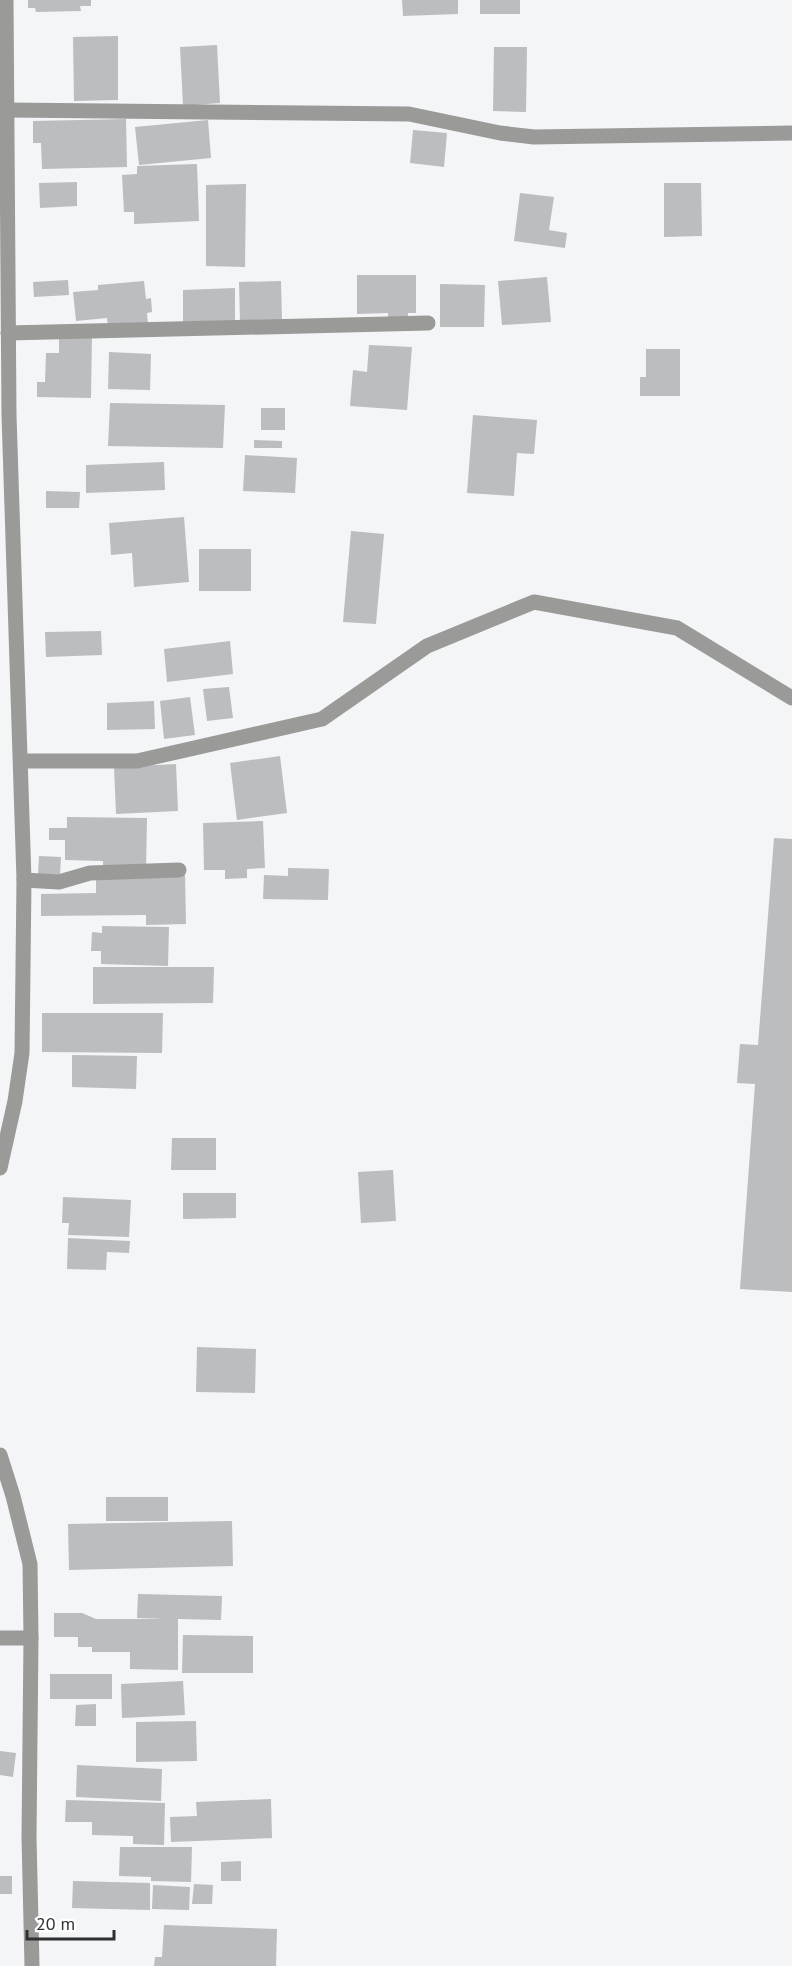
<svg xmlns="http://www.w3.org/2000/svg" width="792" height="1966" font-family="'PT Sans',sans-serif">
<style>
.building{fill:#bbbdbe}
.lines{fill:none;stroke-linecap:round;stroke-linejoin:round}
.minor{stroke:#9a9a99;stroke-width:15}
.tertiary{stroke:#9a9a99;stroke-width:15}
</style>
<rect width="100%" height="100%" fill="#f3f5f7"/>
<!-- building -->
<path class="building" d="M28,0h63v6h-11l1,5 -45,1 -1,-4h-7z
M402,0h56v14l-55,2z
M480,0h40v14h-40z
M118,36v64l-44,1 -1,-64z
M217,45l3,58 -37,3 -3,-59z
M494,47h33l-1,65 -33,-1z
M126,119l1,48 -85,2 -1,-26h-8v-22z
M208,120l3,38 -72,7 -4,-38z
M413,130l34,3 -3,34 -34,-4z
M197,164l2,57 -65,3v-12h-10l-2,-37 15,-1v-8z
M77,182v24l-37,2 -1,-25z
M664,183h37l1,53 -38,1z
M246,184l-1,83 -39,-1v-81z
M520,193l34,4 -5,33 18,3 -2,15 -51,-7z
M357,275h59v38h-8v7h-20v-7l-31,1z
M547,277l4,45 -49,3 -4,-44z
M68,280l1,15 -35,2 -1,-15z
M144,281l2,18 5,-1 1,14 -5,1 1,12 -40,4 -1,-11 -31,3 -3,-29 25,-2v-5z
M281,281l1,40 -42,1 -1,-40z
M440,284l45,1 -1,42h-44z
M235,288v33l-52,1v-32z
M59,333l33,1 -1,64 -54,-1v-15h8l1,-29h13z
M369,345l43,2 -5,63 -57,-4 3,-36 14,2z
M646,349h34v47h-40v-19h6z
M109,352l42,2 -1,36 -42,-1z
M110,403l115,2 -2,43 -115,-2z
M261,408h24v22h-24z
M473,415l64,5 -3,34 -17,-1 -3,43 -47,-3z
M254,440l28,1v7h-28z
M245,455l52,3 -2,35 -52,-2z
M164,462l1,28 -79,3v-28z
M46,491l34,1 -1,16h-33z
M184,517l5,65 -55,5 -2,-34 -21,2 -2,-32z
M351,531l33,3 -8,90 -33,-2z
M199,549h52v42h-52z
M101,631l1,24 -56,2 -1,-25z
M230,641l3,33 -66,8 -3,-33z
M229,687l4,31 -26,3 -4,-32z
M190,697l5,38 -31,4 -4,-38z
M154,701l1,28 -48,1v-27z
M280,756l7,57 -50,7 -7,-57z
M176,764l2,47 -62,3 -2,-47z
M67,817l80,1 -1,52h-43v-9l-38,-1v-20h-16v-12h18z
M263,821l2,47 -18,1v9l-22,1v-9h-21l-1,-47z
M774,838l18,1v453l-52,-3 15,-205 -18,-1 3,-39 18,1z
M39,856l22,1 -1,18 -22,-1z
M288,868l41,1 -1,31 -65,-1 1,-24 24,1z
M185,873l1,51 -40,1v-10l-105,1v-22l55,-1v-18z
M102,926l67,1 -1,39 -67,-2v-13h-10l1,-19 10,1z
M93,967h121l-1,36 -120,1z
M42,1013h121l-1,40 -120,-1z
M72,1055l65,1 -1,33 -64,-2z
M172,1138h44v32h-45z
M393,1170l3,51 -35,2 -3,-51z
M183,1193h53v25l-53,1z
M63,1197l68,3 -2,37 -61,-2 1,-12h-7z
M68,1238l62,3 -1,12 -22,-1 -1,18 -39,-1z
M197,1347l59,2 -1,44 -59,-1z
M106,1497h62v24h-62z
M232,1521l1,45 -164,4 -1,-46z
M138,1594l84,2 -1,24 -43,-1v51l-48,-1v-17h-38v-5h-14v-10h-24v-24h28l14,6h69l-28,-1z
M183,1635l70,1v37h-71z
M50,1674h62v25h-62z
M183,1681l2,34 -63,3 -1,-34z
M96,1704v22h-21l1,-21z
M196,1721l1,40 -61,1v-40z
M0,1751l16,2 -3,24 -13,-2z
M77,1765l85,4 -1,32 -85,-4z
M271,1799l1,39 -101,4 -1,-25 27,-1 -1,-14z
M66,1800l99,3 -1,42 -31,-1v-8l-41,-1v-13h-27z
M120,1847h72l-1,35 -40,-1v-4l-32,-1z
M241,1861v20h-20v-19z
M0,1876h12v18h-12z
M73,1881l77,2v27l-78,-2z
M194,1884l19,1 -1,19h-20z
M153,1885l37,2 -1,23 -37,-1z
M164,1925l113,4 -1,37h-122l1,-9h7z"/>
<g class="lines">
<!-- minor -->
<path class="minor" d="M7,110l402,4 91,19 34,4 258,-4
M8,333l420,-10
M21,761h116l185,-42 105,-73 107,-44 143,26 115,70
M24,880l35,2 31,-9 89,-3
M0,1638h31"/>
<!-- tertiary -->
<path class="tertiary" d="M0,1168l15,-67 7,-48 2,-173 -15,-465 -3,-415
M0,1455l13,41 17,68 1,74 -2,199 3,129"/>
</g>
<!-- scale -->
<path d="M27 1930v9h87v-9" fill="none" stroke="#2f3030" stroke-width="3"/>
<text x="36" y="1930" font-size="18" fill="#2f3030" stroke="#ffffff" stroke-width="4.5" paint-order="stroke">20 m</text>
</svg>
